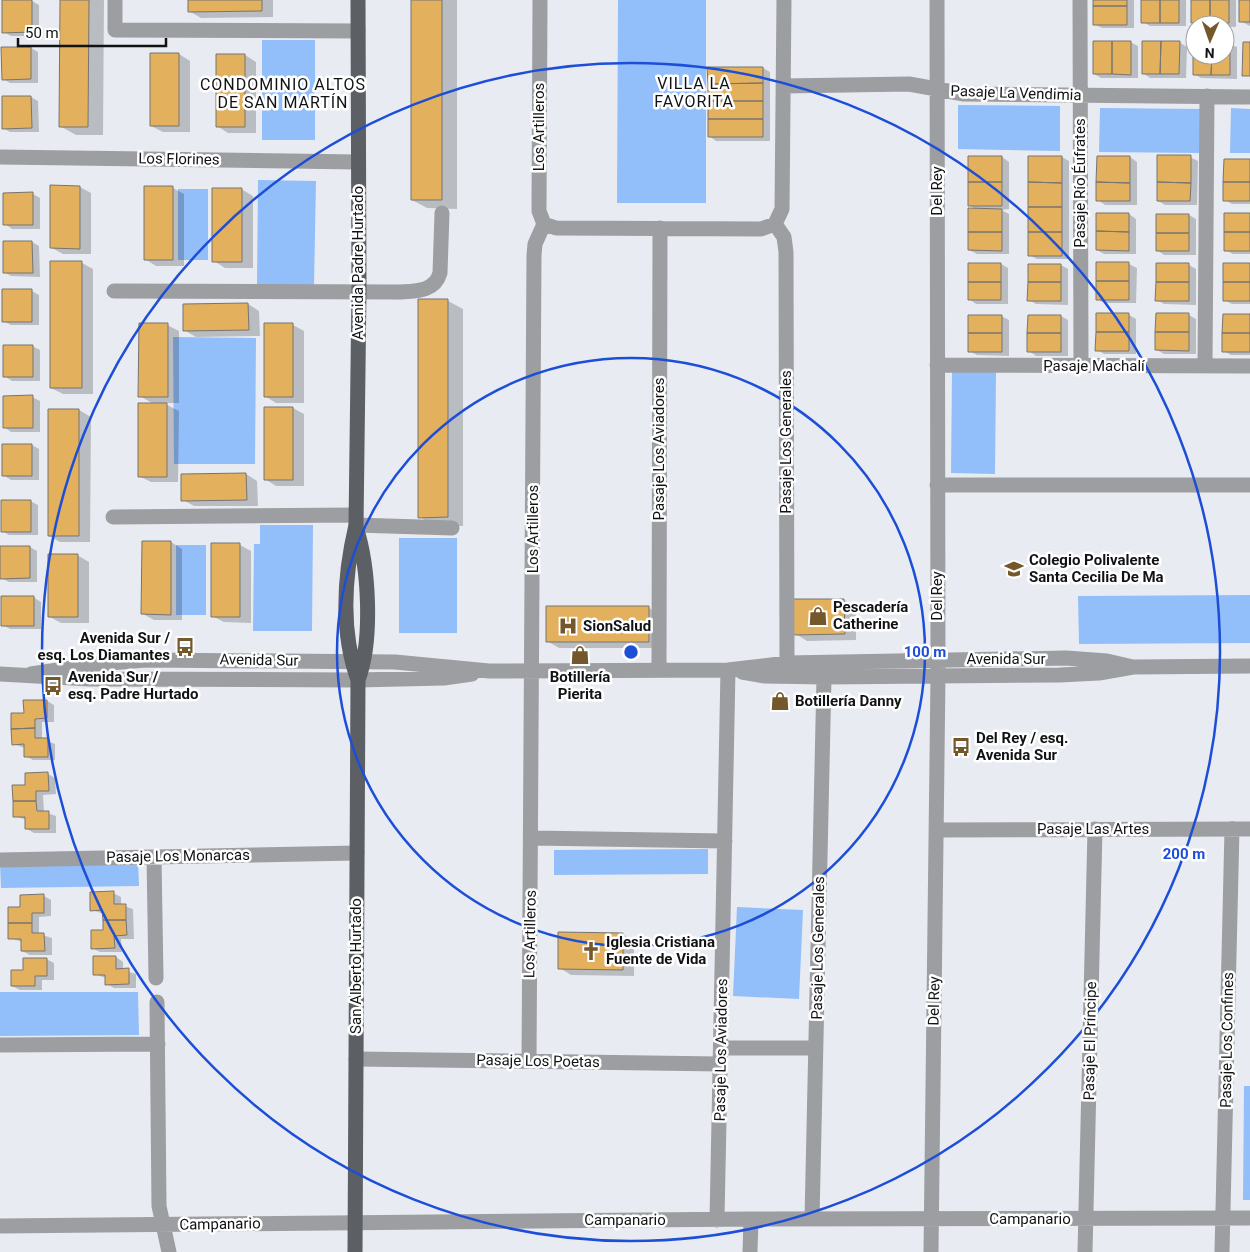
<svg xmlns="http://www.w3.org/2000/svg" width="1250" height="1252" font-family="Roboto,sans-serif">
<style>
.green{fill:#92befa}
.shadow{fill:#0003}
.building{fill:#e3b05e;stroke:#77746f}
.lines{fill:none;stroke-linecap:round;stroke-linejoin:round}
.minor{stroke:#9d9ea1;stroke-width:15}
.major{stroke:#5c5f63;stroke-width:15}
.ring{fill:none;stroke:#1d4ed8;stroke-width:2.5}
.labels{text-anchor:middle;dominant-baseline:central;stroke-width:5;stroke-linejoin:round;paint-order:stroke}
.street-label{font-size:15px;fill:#111214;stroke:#fff}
.poi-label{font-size:15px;font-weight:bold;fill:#111214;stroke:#fff;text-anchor:start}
.neighbourhood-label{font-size:16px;letter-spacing:1px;fill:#111214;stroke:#fff}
.centre{fill:#1d4ed8;stroke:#fff;stroke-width:2.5}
.ring-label{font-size:15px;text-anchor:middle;font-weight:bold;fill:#1d4ed8;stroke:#fff;stroke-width:5;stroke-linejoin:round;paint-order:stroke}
</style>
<rect width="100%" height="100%" fill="#e8ecf2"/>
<!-- green -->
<path class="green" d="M618,0h88v203h-89z
M262,40h53v100h-53z
M958,105l102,1v45l-102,-2z
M1100,108l102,1 -1,44 -102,-1z
M1231,108l19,1v44h-20z
M258,180l58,1 -2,105 -57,-1z
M178,189h30v71h-30z
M173,337l83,1 -1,126h-81z
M952,372h44l-1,102 -44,-1z
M260,525h53l-1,106h-59l1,-87h6z
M399,538h58v95h-58z
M176,545h30v70h-30z
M1250,595v48l-171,1 -1,-48z
M708,849v25l-154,1v-25z
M138,861l1,25 -138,2 -1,-25z
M737,907l66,3 -4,89 -66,-3z
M0,992h138l1,43 -139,1z
M1244,1086h6v114h-7z"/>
<!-- shadow -->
<path class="shadow" d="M61,0h43l-1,135h-27l-16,-9z
M189,0h84v17l-72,1 -12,-7z
M412,0h45v209l-30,-1 -15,-8z
M1094,0h40v28h-32l-8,-4z
M1143,0h43v26h-36l-7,-4z
M1193,0h43v27l-38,-2 -5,-3z
M1240,0h10v26l-10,-5z
M32,1l7,4v31h-28l-7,-4z
M1130,42l8,4v32h-37l-7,-4z
M1179,42l8,5 -1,31h-36l-7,-5z
M1195,43v12h30v-12l12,4v32l-36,-1 -7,-4z
M31,48l7,4v31h-28l-7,-4z
M151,54h28l11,7v71h-27l-12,-6z
M245,55l11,7v71h-28l-11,-7z
M763,68l7,4v69h-54l-7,-5z
M31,97l7,4 1,31h-29l-7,-4z
M1002,157l7,5v47l-8,1 8,4v40h-32l-8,-4 8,-40 -8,-5z
M1062,157l7,4v98h-32l-8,-4z
M1130,157l7,5v43h-32l-7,-5z
M1190,157l8,4 -1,44h-32l-7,-4z
M1250,160v44h-18l-7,-4z
M80,187l11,6v61h-28l-11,-6z
M173,188l11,6v72h-28l-11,-7z
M241,189l12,7v72h-28l-11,-7z
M33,194l7,4v31h-28l-7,-5z
M1129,214l7,5v35h-32l-7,-4z
M1250,214v40h-17l-8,-4z
M1157,215h32l7,4v36h-32l-7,-5z
M32,242l7,4 1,31 -29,-1 -7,-4z
M82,263l11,6v125h-30l-12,-6z
M1097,263l32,1 8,4 -1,35h-32l-7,-4z
M1001,264l7,4v36h-32l-7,-5z
M1061,265l7,4v36l-32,-1 -7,-4z
M1189,265l7,4v36l-32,-1 -7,-4z
M1250,265v39h-18l-8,-4z
M32,291l7,4v30h-28l-8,-4z
M448,301l15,8v217h-28l-15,-9z
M248,304l11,7 1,25 -64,1 -12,-7z
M1129,315l7,4v35h-32l-7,-4z
M1189,315l7,4v35h-32l-7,-4z
M1001,316l8,4v36l-32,-1 -8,-4z
M1061,316l7,4v36h-32l-7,-5z
M1250,316v39h-19l-7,-4z
M167,325l12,6v72h-16l16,8 -1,71h-27l-12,-6 16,-71 -15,-9z
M293,325l11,6v72h-28l-11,-7z
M32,346l8,4v31h-28l-8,-5z
M32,397l8,4v31h-29l-7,-5z
M293,408l11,6v72h-28l-11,-7z
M79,410l12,7 -1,125h-30l-11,-6v-125z
M32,445l7,4v31h-28l-8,-5z
M246,474l11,7 1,25h-64l-11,-6z
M30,501l8,4v30h-29l-7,-4z
M171,542l11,7v71h-28l-11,-6z
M240,545l11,6v72l-27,-1 -12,-6z
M30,547l7,4v31h-28l-8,-4z
M77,555l12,7v61h-28l-11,-6z
M33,597l8,5v27h-31l-7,-4z
M844,600l12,6v34l-49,1 -11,-7 -3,-33z
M649,608l11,6v34h-101l-12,-7z
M47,701l7,4v17h-12v17l13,5v16h-22l-8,-4v-8l-12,-4 12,-30z
M48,774l7,4 1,16 -13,1 1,17 12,4v17h-22l-7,-4v-9l-13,-4 12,-30z
M113,893l8,4v8l12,4 1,30h-13l1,13h-22l-8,-4 12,-17v-17l-12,-4z
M44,896l7,4v16l-12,1v17l13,4v17h-22l-8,-4v-9l-12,-4 12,-30z
M623,934l11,7v35l-63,-1 -11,-7z
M116,957l7,5v8l13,4v14h-22l-7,-4 -1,-6 -12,-4z
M46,959l8,4v17h-12v10h-22l-8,-4 12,-15z"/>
<!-- building -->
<path class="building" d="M2,0h30v32l-30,1z
M60,0h29l-1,127h-29z
M188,0h74v11l-74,1z
M411,0h31v200h-31z
M1093,0h34v6h-34z
M1141,0h19v23h-19z
M1160,0h19v23h-19z
M1191,0h19v23h-19z
M1210,0h19v23h-19z
M1239,0h11v22h-11z
M1093,6h34v19h-34z
M1093,41h19v33h-19z
M1112,41h19v34l-19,-1z
M1142,41h19l-1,33h-18z
M1161,41h19l-1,33h-19z
M1193,41h2v14h17l-1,20h-18z
M1225,42h5v33h-19l1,-20h13z
M1243,42h7v34h-8z
M1,47h30v32l-29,1z
M150,53h29v73h-29z
M216,54h29v73h-29z
M707,67h56v16l-55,1z
M763,83v18h-55v-17z
M2,96h29l1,32 -30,1z
M708,101h55v18h-55z
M708,119h55v18h-55z
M1157,155h34v28l-34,-1z
M968,156h34v26h-34z
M1028,156h34v27l-34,-1z
M1097,156h33v27l-34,-1z
M1224,159h26v23h-27z
M968,182h34v24h-34z
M1028,182l34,1v24h-34z
M1096,182l34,1v18h-34z
M1157,182l34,1 -1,18h-33z
M1223,182h27v19h-27z
M50,185l30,1v63l-30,-1z
M144,186h29v74h-29z
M212,188h30v74h-30z
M33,192v33h-30v-32z
M1028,207h34v25h-34z
M968,208l34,1v23h-34z
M1096,213h33v19l-33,-1z
M1224,213h26v19h-26z
M1156,214h33v19h-33z
M1096,231l33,1v19l-33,-1z
M968,232h34v19l-34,-1z
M1028,232h34v24h-34z
M1224,232h26v19h-26z
M1156,233h33v18h-33z
M3,241h29l1,32h-30z
M50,261h32v127h-32z
M1096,262h33v19h-33z
M968,263h33v19h-33z
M1156,263h33v19h-33z
M1223,263h27v19h-27z
M1028,264h33v18h-33z
M1096,281h33v19h-33z
M968,282h33v18h-33z
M1028,282h33v19h-34z
M1156,282h33v19h-34z
M1223,282h27v19h-27z
M2,289h30v33h-30z
M418,299h30v218l-30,1z
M248,303l1,27 -66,1v-27z
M1096,313h33v19h-33z
M1156,313h33v19h-34z
M1223,314h27v19h-28z
M968,315h34v18h-34z
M1028,315h33v18h-34z
M139,323h29v74h-30z
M264,323h29v74h-29z
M1096,332h33v19h-34z
M1155,332h34v19l-34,-1z
M968,333h34v19h-34z
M1027,333h34v19h-34z
M1222,333h28v19h-28z
M3,345h30v32h-30z
M33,395v33h-30v-32z
M138,403h29v74h-29z
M264,407h29v73h-29z
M48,409h31v127h-31z
M2,444h30v32h-30z
M246,473l1,27 -66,1v-27z
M1,500h30v32h-30z
M142,541h29v74l-30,-1z
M211,543h29v74h-29z
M0,546h30v32l-30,1z
M48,554h30v63h-30z
M1,596h33v30h-33z
M792,599h52l1,35 -50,1 -3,-3z
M546,606h103v36h-103z
M23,700h24v18l-12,1v9l-24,1v-16h13z
M35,728v10h13v19h-24v-13l-12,1 -1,-16z
M48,772l1,19h-13v10h-23l-1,-16h13v-12z
M13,801h23l1,10h12v18h-24v-12h-12z
M114,891v13h12v16h-23l-1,-10 -12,1v-19z
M44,894v19h-12v10h-24v-16h12v-12z
M103,920h23l1,15 -13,1 1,12 -24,1v-19h12z
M8,923h24v10h12l1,18h-24v-12h-13z
M558,932l65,1v37l-65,-1z
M93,956h23v13l13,-1v16l-24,1v-10h-12z
M23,958h24v18h-12v10h-24v-16h12z"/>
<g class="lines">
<!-- minor -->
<path class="minor" d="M115,0v30l243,1
M540,0l-1,211 5,13 12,4 205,1 14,-5 7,-15 2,-209
M1080,0l1,365
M783,86l126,-2 55,10 286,3
M0,157l358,5
M775,224l9,13 2,15 1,411
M114,291l287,1c16,-1 34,-1 39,-19l2,-60
M937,365l313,1
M1205,366l2,-270
M937,485h313
M113,517l243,-2
M356,525l96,3
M659,670l1,-442
M742,672l23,4 59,1 236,-2 39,-2 34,-6 117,-1
M0,674l90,5 268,1 86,-2 28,-4
M31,674l67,-10 48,-4 249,2 94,9 239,-1 59,-7 279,-5 41,3 26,6
M936,830l314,-1
M531,838l194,3
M154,857l2,121
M0,860l357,-7
M157,1002l2,204 10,46
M0,1045l158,-1
M721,1048h95
M356,1059l364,5
M529,1061l5,-806 1,-11 9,-20
M812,1219l12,-542
M717,1220l11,-550
M0,1226l751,-7 499,-1
M750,1252l1,-33
M931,1252l7,-576 -1,-676
M1085,1252l10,-423
M1222,1252l10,-423"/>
<!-- major -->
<path class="major" d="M356,527c13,40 17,113 2,153
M355,1252l3,-572c-18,-50 -14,-104 -2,-155l3,-234 -1,-291"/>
</g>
<!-- distance rings -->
<g class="ring">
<circle cx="631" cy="652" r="294"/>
<circle cx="631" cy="652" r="589"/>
</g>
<!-- icons -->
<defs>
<g id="school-bare" transform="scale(1.5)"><path d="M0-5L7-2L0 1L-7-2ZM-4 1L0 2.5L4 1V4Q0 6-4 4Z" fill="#74582b" stroke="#fff" stroke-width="2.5" paint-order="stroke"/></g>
<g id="shop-bare" transform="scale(1.5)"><path d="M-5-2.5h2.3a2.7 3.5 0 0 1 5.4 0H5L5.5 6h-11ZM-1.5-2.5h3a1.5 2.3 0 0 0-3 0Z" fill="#74582b" stroke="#fff" stroke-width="2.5" paint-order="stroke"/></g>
<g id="hospital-bare" transform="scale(1.5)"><path d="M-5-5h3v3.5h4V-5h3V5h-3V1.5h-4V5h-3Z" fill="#74582b" stroke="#fff" stroke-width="2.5" paint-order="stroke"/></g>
<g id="bus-bare" transform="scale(1.5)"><path d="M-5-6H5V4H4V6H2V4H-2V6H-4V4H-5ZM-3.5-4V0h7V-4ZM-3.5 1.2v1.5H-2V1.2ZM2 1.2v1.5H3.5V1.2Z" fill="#74582b" stroke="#fff" stroke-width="2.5" paint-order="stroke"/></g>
<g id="church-bare" transform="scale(1.5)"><path d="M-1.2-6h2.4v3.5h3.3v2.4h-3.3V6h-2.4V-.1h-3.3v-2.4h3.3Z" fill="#74582b" stroke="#fff" stroke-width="2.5" paint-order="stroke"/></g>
</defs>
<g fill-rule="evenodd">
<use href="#school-bare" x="1014" y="569"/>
<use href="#shop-bare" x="818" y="616"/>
<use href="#hospital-bare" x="568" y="626"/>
<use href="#bus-bare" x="185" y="647"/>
<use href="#shop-bare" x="580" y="655"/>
<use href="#bus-bare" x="53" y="686"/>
<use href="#shop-bare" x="780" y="701"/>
<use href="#bus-bare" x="961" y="747"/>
<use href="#church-bare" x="591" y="951"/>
</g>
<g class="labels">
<!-- street labels -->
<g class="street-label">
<text transform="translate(1016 93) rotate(2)">Pasaje La Vendimia</text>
<text transform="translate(539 127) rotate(-90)">Los Artilleros</text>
<text transform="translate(179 159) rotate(1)">Los Florines</text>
<text transform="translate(1080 183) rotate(-90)">Pasaje Río Éufrates</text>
<text transform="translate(937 191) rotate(-90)">Del Rey</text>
<text transform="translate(358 263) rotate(-90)">Avenida Padre Hurtado</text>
<text x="1094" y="366">Pasaje Machalí</text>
<text transform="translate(786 442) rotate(-90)">Pasaje Los Generales</text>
<text transform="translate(659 449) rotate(-90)">Pasaje Los Aviadores</text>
<text transform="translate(533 529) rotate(-90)">Los Artilleros</text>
<text transform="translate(937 596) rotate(-90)">Del Rey</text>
<text x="1006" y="659">Avenida Sur</text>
<text transform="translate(259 660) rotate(1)">Avenida Sur</text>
<text x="1093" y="829">Pasaje Las Artes</text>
<text transform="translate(178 856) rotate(-1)">Pasaje Los Monarcas</text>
<text transform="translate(530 934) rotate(-89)">Los Artilleros</text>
<text transform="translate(818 948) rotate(-89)">Pasaje Los Generales</text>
<text transform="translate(356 966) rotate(-90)">San Alberto Hurtado</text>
<text transform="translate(934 1001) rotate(-89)">Del Rey</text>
<text transform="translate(1227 1040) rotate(-89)">Pasaje Los Confines</text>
<text transform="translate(1090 1041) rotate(-89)">Pasaje El Príncipe</text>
<text transform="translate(721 1050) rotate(-89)">Pasaje Los Aviadores</text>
<text transform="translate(538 1061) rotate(1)">Pasaje Los Poetas</text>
<text x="1030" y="1219">Campanario</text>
<text x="625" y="1220">Campanario</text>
<text transform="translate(220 1224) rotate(-1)">Campanario</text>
</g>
<!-- poi labels -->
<g class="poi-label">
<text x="1029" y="560">Colegio Polivalente<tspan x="1029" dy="17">Santa Cecilia De Ma</tspan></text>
<text x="833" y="607">Pescadería<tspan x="833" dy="17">Catherine</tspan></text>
<text x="583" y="626">SionSalud</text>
<text x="170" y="638" text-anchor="end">Avenida Sur /<tspan x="170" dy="17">esq. Los Diamantes</tspan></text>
<text x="68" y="677">Avenida Sur /<tspan x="68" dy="17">esq. Padre Hurtado</tspan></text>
<text x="580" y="677" text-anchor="middle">Botillería<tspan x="580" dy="17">Pierita</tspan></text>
<text x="795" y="701">Botillería Danny</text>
<text x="976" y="738">Del Rey / esq.<tspan x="976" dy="17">Avenida Sur</tspan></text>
<text x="606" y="942">Iglesia Cristiana<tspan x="606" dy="17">Fuente de Vida</tspan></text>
</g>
<!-- neighbourhood labels -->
<g class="neighbourhood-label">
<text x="694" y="83">VILLA LA<tspan x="694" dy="18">FAVORITA</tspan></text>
<text x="283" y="84">CONDOMINIO ALTOS<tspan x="283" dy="18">DE SAN MARTÍN</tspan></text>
</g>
</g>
<circle cx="631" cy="652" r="8" class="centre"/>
<g class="ring-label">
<text x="925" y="657">100 m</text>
<text x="1184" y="859">200 m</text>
</g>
<!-- north arrow -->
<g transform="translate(1210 40) rotate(182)"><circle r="24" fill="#ffffff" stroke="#a0a0a1"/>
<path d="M0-4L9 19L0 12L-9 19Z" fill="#74582b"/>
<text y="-8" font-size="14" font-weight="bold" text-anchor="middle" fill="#111214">N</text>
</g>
<!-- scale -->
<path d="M18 38v8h148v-8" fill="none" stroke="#111214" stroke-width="2.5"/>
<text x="25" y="38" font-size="15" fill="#111214" stroke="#ffffff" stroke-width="4" paint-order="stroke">50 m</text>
</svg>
